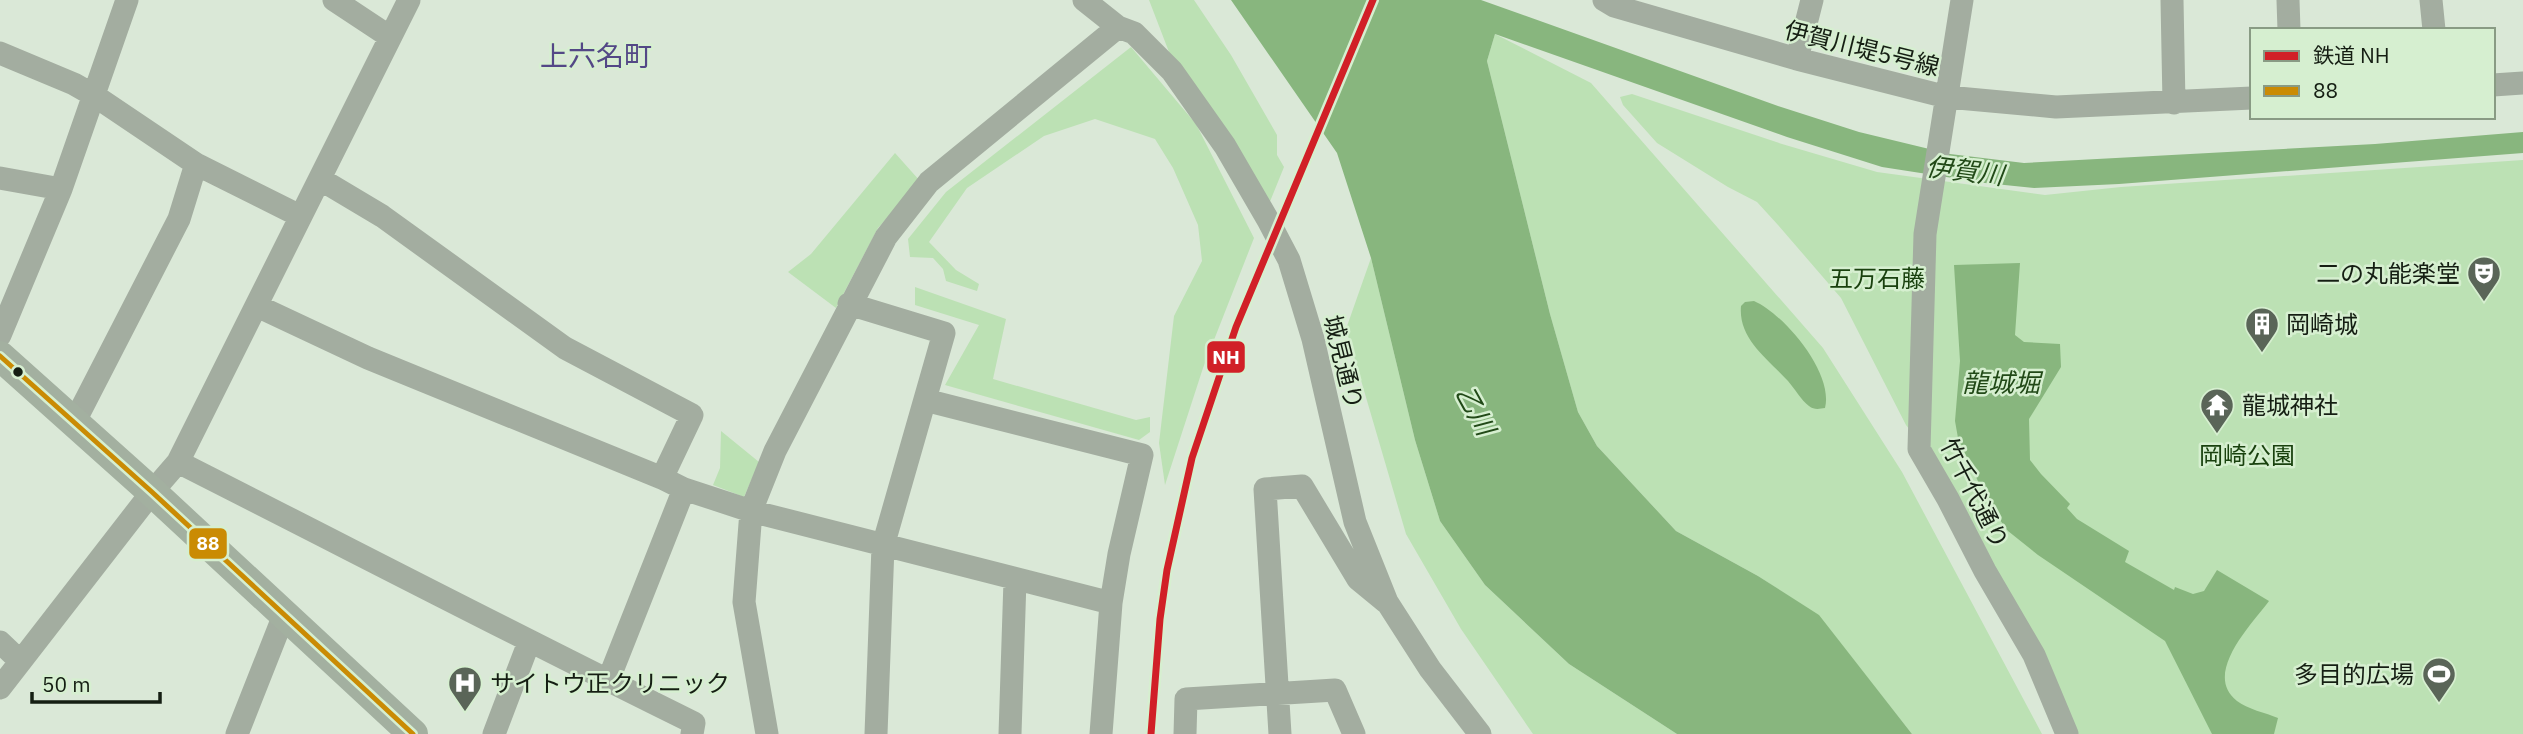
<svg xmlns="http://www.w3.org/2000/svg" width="2523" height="734" font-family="'IBM Plex Sans','Noto Sans JP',sans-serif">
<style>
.green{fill:#bce1b4}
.water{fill:#88b67e}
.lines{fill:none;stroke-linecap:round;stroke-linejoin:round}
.minor{stroke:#a3ada0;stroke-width:23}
.major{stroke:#a3b0a0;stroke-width:30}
.bus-1-casing{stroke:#d6efd0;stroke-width:10}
.bus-1{stroke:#ca8b04;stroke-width:5}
.rail-1-casing{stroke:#d6efd0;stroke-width:12}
.rail-1{stroke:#d12027;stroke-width:7}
.bus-dot{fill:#151e13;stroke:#d6efd0;stroke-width:2.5}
.labels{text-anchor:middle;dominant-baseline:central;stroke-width:5;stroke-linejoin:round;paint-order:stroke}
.street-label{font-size:24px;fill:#151e13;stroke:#d6efd0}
.poi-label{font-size:24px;fill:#151e13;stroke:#d6efd0;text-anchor:start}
.park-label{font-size:24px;fill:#19410e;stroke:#d6efd0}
.water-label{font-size:26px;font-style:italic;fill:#214917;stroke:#d6efd0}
.quarter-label{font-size:28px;fill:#534886;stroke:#d6efd0}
.line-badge{stroke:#d6efd0;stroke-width:2.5}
.badge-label{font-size:19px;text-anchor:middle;font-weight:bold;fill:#fff}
</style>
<rect width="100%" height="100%" fill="#dae8d7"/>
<!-- green -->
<path class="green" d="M1149,0h45l37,55 46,80v20l7,12 -15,37 -100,-152z
M1495,34l96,49 232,265 79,124 140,262h-130l-93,-118 -61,-40 -82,-45 -79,-85 -19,-34 -28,-98 -63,-253z
M1131,47l65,77 58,114 -51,130 -38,117 -6,-42 15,-127 28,-55 -4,-36 -25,-57 -18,-29 -60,-20 -51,17 -77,52 -38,54 27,28 23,14 -2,7 -31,-10 -3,-12 -10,-11 -23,-1 -2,-18 38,-47z
M1632,94l150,50 95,28 168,23 76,-8 402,-27v574h-445l-153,-285 -19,-24 -65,-127 -63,-73 -21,-23 -29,-15 -71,-44 -34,-38 -3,-8z
M895,153l25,28 -42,47 -42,80 -48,-36 23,-18z
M1371,258l44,182 25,81 45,64 84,79 108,70h-144l-72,-105 -55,-95 -60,-205z
M915,287l91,32 -13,60 143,41 14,-3v15l-11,8 -194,-55 34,-60 -64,-20z
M721,431l38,31 -15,35 -31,-12 7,-17z"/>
<!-- water -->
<path class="water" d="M1231,0h250l297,106 81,26 91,22 74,9 351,-19 148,-12v21l-404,31 -85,4 -49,-5 -103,-16 -95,-30 -292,-103 -8,27 63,253 28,98 19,34 79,85 82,45 61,39 93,119h-235l-108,-70 -84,-79 -45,-64 -25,-81 -44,-182 -34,-105z
M2020,263l-5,72 9,7 36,2 1,23 -32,52 1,41 11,14 29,30 -3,4 10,11 52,32 -4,11 49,28 1,-3 18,7 11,-3 13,-21 52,31c-17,23 -67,73 -32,100 10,8 29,12 41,17l-4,16h-62l-47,-93 -127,-86 -30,-24 -19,-26 -31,-67 -3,-17 5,-60 -6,-96z
M1754,301c30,13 80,72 71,107 -6,1 -11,2 -16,-2 -8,-6 -14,-17 -21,-25 -20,-22 -50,-42 -47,-75l4,-4z"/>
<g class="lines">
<!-- minor -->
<path class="minor" d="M334,0l56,37
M1084,0l34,27 16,6 38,38 53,75 43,74 21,40 24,79 42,183 32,80 43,67 50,65
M1604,0l10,6 183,53 150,38 109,10 196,-9
M1962,0l-37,234 -6,215 29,50 37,72 49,84 33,79
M2172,0l2,103
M2288,0l1,30
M2431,0l3,30
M0,53l74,31 21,12 101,68 104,52
M1797,59l15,-59
M2493,85l30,-2
M0,178l61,11
M320,179l62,37 183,132 127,67 -30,63
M849,304l95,29 -61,213 -7,188
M257,306l111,52 294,120 22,11 67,22 360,92 8,-49 23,-99 -217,-55
M0,335l61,-146 66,-189
M74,423l105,-204 17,-55
M178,462c172,87 343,176 516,261l-2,11
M0,642l20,19
M608,681l76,-192
M0,688l152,-196 26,-30 231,-462
M237,734l47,-119
M494,734l35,-92
M767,734l-23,-132 7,-91 24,-60 111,-214 43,-55 189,-155
M1010,734l5,-154
M1101,734l10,-131
M1185,734l1,-35 149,-9 19,44
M1280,734l-15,-245 37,-3 56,93 28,23"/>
<!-- major -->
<path class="major" d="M0,356l152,136 261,242"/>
<!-- bus-1 casing -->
<g class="bus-1-casing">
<path id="bus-1" d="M0,356l152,136 261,242"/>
</g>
<!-- bus-1 -->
<use href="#bus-1" class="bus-1"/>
<!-- rail-1 casing -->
<g class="rail-1-casing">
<path id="rail-1" d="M1151,734l9,-115 7,-49 25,-112 44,-131 137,-327"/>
</g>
<!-- rail-1 -->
<use href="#rail-1" class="rail-1"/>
</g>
<!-- icons -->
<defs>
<g id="theatre-pin" transform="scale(1.75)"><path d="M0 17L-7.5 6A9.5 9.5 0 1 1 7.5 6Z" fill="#5a6558" stroke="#d6efd0"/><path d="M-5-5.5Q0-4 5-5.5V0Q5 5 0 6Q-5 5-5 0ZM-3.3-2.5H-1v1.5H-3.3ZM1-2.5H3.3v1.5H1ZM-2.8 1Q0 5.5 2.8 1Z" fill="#fff"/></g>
<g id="building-pin" transform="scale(1.75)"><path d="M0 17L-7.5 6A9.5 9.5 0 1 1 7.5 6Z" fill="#5a6558" stroke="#d6efd0"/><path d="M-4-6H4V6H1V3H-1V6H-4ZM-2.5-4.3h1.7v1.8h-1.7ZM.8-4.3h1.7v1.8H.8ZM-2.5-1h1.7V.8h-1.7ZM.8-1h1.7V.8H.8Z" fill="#fff"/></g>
<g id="temple-pin" transform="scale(1.75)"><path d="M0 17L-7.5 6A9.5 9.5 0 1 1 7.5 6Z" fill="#5a6558" stroke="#d6efd0"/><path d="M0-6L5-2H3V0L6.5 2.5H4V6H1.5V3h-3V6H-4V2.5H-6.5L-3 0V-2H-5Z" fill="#fff"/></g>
<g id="stadium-pin" transform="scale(1.75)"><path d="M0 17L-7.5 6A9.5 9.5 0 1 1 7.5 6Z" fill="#5a6558" stroke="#d6efd0"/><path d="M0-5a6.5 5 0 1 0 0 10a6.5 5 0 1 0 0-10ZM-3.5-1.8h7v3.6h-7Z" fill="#fff"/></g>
<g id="hospital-pin" transform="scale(1.75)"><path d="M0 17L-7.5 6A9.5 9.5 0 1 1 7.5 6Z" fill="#5a6558" stroke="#d6efd0"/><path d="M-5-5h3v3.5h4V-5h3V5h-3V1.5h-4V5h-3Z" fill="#fff"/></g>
</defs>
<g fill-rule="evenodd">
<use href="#theatre-pin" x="2484" y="273"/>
<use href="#building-pin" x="2262" y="324"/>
<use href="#temple-pin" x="2217" y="405"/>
<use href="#stadium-pin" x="2439" y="674"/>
<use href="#hospital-pin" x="465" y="683"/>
</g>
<!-- markers -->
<circle class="bus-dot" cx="18" cy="372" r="6"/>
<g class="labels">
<!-- street labels -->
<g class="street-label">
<text transform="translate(1862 48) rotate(14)">伊賀川堤5号線</text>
<text transform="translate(1344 362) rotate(76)">城見通り</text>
<text transform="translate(1975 493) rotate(63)">竹千代通り</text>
</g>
<!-- poi labels -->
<g class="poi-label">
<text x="2460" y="273" text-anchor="end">二の丸能楽堂</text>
<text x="2286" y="324">岡崎城</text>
<text x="2242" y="405">龍城神社</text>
<text x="2414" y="674" text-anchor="end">多目的広場</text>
<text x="490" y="683">サイトウ正クリニック</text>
</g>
<!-- park labels -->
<g class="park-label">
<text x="1877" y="278">五万石藤</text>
<text x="2247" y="455">岡崎公園</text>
</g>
<!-- water labels -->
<g class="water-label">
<text transform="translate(1965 170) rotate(7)">伊賀川</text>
<text x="2001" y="382">龍城堀</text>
<text transform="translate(1476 410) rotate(61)">乙川</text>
</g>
<!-- quarter labels -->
<g class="quarter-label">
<text x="596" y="55">上六名町</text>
</g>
</g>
<g class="line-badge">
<rect x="1206" y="340" width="40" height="34" rx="7" fill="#d12027"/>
<rect x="188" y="527" width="40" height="33" rx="7" fill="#ca8b04"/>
</g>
<g class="badge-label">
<text x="1226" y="364">NH</text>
<text x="208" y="550">88</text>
</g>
<!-- legend -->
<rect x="2250" y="28" width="245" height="91" fill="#d6efd0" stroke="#899b84" stroke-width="2"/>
<rect x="2264" y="51" width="35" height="10" fill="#d12027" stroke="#899b84" stroke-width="2"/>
<text x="2313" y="63" font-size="21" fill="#151e13">鉄道 NH</text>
<rect x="2264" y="86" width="35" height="10" fill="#ca8b04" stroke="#899b84" stroke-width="2"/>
<text x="2313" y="98" font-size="21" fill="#151e13">88</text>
<!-- scale -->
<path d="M32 692v10h128v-10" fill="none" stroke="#151e13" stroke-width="3.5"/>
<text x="42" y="692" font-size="21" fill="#151e13" stroke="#d6efd0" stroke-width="5" paint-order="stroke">50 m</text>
</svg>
